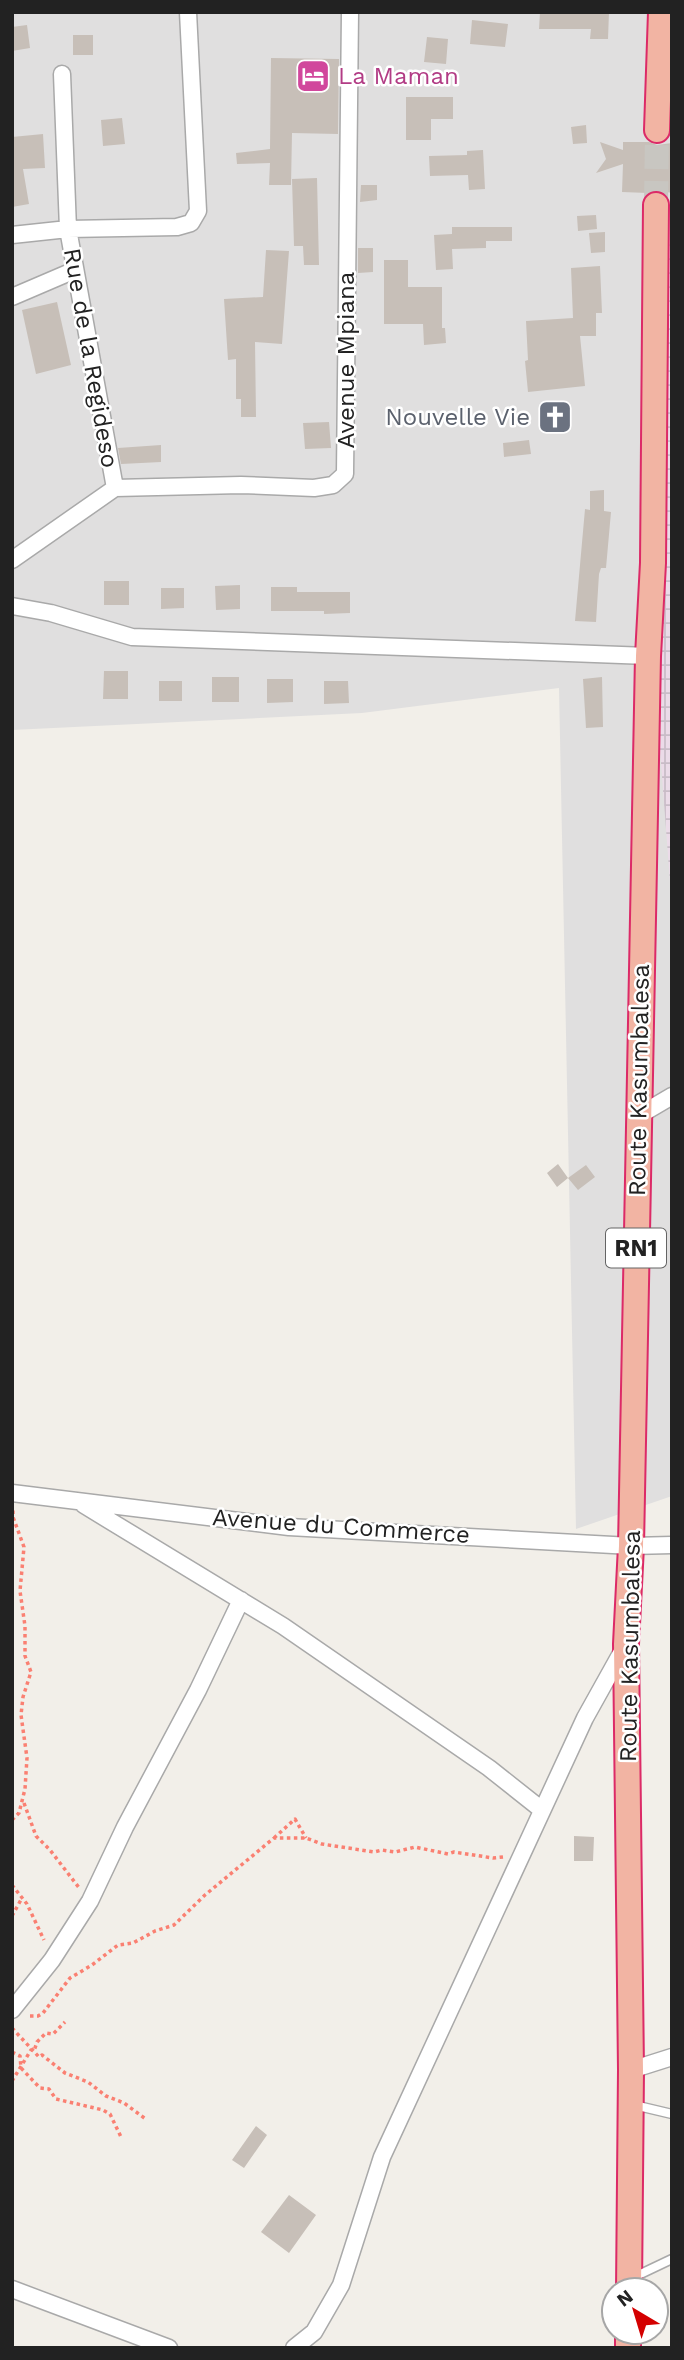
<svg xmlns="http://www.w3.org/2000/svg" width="684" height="2360" font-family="'Work Sans',sans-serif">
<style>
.residential{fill:#e0dfdf}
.industrial{fill:url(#industrial-grid)}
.building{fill:#c7bfb8}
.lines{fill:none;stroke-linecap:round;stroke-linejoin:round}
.trunk-tunnel{stroke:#c8c6c1;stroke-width:24;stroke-dasharray:24 12;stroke-linecap:butt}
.service-casing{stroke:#a9a9a9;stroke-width:11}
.minor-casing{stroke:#a9a9a9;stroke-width:19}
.trunk-casing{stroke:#dc2a67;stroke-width:28}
.path{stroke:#fa8072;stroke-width:3.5;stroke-dasharray:3.5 3.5;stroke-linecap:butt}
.service{stroke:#fff;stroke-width:8}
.minor{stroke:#fff;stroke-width:16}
.trunk{stroke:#f2b4a3;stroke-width:24}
.labels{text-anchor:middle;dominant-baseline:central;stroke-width:5;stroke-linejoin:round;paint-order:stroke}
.shield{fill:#fff;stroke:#646464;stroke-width:2}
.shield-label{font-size:23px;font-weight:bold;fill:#222}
.hotel-label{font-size:24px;fill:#b23c85;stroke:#fff;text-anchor:start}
.street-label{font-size:24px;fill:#222;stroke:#fff}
.worship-label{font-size:24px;fill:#5b616d;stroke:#fff;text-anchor:end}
</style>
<defs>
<pattern id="industrial-grid" width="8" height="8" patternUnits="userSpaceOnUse" patternTransform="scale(1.75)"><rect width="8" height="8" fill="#ebdbe8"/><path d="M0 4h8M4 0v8" fill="none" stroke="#c9bcc7"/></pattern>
</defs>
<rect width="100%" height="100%" fill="#f2efe9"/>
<!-- residential -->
<path class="residential" d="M12,12h660v1484l-96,33 -17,-841 -197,25 -350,17z"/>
<!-- industrial -->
<path class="industrial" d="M672,183v725l-19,-251z"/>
<!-- building -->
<path class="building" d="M540,12h69l-1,27h-18l1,-10h-52z
M472,20l36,4 -3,23 -35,-3z
M27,25l3,23 -18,3v-24z
M73,35h20v20h-20z
M427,37l21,2 -2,25 -22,-2z
M271,58l68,1 -1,75 -46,-1 -1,52h-22l1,-22 -33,1 -1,-11 34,-4z
M406,97h47v22h-22v21h-25z
M122,118l3,26 -22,2 -2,-26z
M586,125l1,18 -14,1 -2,-17z
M43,134l2,34 -22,1 6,35 -17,3v-70z
M600,142l23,8v-8h26l8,3 15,-2v50l-15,-3 -9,3 -26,-1 1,-28 -27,9 10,-14z
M483,150l2,39 -16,1 -1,-15 -38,1 -1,-20 38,-1v-4z
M317,178l2,87h-15l-1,-19h-9l-2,-67z
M361,185h16v15l-17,2z
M596,215l1,14 -19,2 -1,-15z
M452,227h60v14h-26v7l-34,1 1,20 -17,1 -2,-35 18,-1z
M605,232v20l-14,1 -2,-20z
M358,248h15v24l-15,1z
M266,250l23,1 -7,93 -27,-2 1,75h-15v-18h-5v-40l-8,1 -4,-61 39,-2z
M384,260h24v27h34v41h3l1,15 -22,2 -1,-21h-39z
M600,266l2,47h-6v23h-16l5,50 -57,6 -3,-31 3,-1 -2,-39 47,-3 -2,-50z
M57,302l14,63 -35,9 -14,-64z
M329,422l2,26 -26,1 -2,-26z
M529,440l2,14 -27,3 -1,-14z
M161,445v17l-40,2 -3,-16z
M604,490v21l7,1 -5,56h-5l-2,6 -3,48 -21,-1 10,-112 5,1v-19z
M104,581h25v24h-25z
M240,585v24l-24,1 -1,-24z
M271,587h26v5h53v21l-26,1v-3h-53z
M161,588h23v20l-23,1z
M104,671h24v28h-25z
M212,677h27v25h-27z
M602,677l1,50 -17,1 -3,-49z
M267,679h26v23l-26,1z
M159,681h23v20h-23z
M324,681h24l1,22 -25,1z
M558,1164l10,14 -11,9 -10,-14z
M586,1165l9,12 -17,13 -10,-12z
M574,1836l20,1 -1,24h-19z
M256,2126l11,9 -23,33 -12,-8z
M289,2195l27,20 -27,38 -28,-21z"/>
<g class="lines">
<!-- trunk-tunnel -->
<path class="trunk-tunnel" d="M656,205l1,-75"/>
<!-- service casing -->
<g class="service-casing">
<path id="service" d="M634,2105l38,9
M632,2278l40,-19"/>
</g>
<!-- minor casing -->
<g class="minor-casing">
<path id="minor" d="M62,74l6,155 47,259
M12,235l56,-6 109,-2 14,-4 7,-12 -10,-199
M12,297l63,-27
M12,560l103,-72 126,-3 73,3 19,-3 12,-11 5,-462
M12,606l39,7 81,24 516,19
M638,1116l34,-20
M12,1493l277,34 342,19 41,-1
M84,1505l199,121 206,142 53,42
M12,2010l40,-50 38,-59 35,-74 73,-137 43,-90
M631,2070l41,-13
M12,2289l157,59
M294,2348l20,-16 27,-47 41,-128 203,-439 39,-70"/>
</g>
<!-- trunk casing -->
<g class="trunk-casing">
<path id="trunk" d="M657,130l4,-118
M629,2290l2,-220 -5,-426 5,-98 17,-890 5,-93 3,-358
M628,2348v-16"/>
</g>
<!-- path -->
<path class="path" d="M24,1803l12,33 14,14 30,39
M12,1820l7,-7 6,-24 2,-31 -6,-43 2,-18 8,-25 -6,-16v-30l-5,-35 4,-44 -11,-30v-8
M274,1838l21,-19 11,19
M12,1885l15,19 17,36
M12,1916l10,-18
M30,2016h8l5,-3 27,-35 22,-13 26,-20 15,-2 22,-12 19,-6 31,-30 69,-57h32l16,6 52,8 8,-2 13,2 20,-5 33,7 6,-2 39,6 10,-1
M12,2028l27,29 3,-2 23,18 23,9 18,14 18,7 23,17
M12,2052l8,4 1,12 19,20 9,1 7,10 47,11 7,4 12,25
M12,2081l19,-31 3,1 3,-9 9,-9 7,1 12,-12"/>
<!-- service -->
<use href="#service" class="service"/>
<!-- minor -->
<use href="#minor" class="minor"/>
<!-- trunk -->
<use href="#trunk" class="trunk"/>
</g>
<!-- icons -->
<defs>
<g id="hotel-square" transform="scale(1.75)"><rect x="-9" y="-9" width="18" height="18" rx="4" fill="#d1479c" stroke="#fff"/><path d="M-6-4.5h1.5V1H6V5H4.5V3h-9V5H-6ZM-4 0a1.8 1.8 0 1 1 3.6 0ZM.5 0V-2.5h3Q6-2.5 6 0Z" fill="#fff"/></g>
<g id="church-square" transform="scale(1.75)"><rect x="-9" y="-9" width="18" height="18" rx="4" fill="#6b7280" stroke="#fff"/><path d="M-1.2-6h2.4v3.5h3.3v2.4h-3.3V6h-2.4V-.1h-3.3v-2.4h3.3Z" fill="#fff"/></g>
</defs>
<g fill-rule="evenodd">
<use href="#hotel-square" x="313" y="76"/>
<use href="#church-square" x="555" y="417"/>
</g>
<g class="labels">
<!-- shield labels -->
<rect class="shield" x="606" y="1228.5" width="60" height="39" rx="5"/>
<g class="shield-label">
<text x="636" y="1248">RN1</text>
</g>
<!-- hotel labels -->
<g class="hotel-label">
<text x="338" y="76">La Maman</text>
</g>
<!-- street labels -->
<g class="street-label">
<text transform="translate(91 358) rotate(80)">Rue de la Regideso</text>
<text transform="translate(346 360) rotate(-90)">Avenue Mpiana</text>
<text transform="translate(639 1080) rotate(-89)">Route Kasumbalesa</text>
<text transform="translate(341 1526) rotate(4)">Avenue du Commerce</text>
<text transform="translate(630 1646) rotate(-89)">Route Kasumbalesa</text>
</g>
<!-- worship labels -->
<g class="worship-label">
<text x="530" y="417">Nouvelle Vie</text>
</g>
</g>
<!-- border -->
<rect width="684" height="2360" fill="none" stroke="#222222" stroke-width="28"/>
<!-- north arrow -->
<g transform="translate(635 2311) rotate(322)"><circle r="33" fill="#ffffff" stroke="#a7a7a7" stroke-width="2"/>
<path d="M0-5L12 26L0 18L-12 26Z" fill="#d40000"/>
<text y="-10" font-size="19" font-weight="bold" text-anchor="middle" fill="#222222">N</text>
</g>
</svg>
